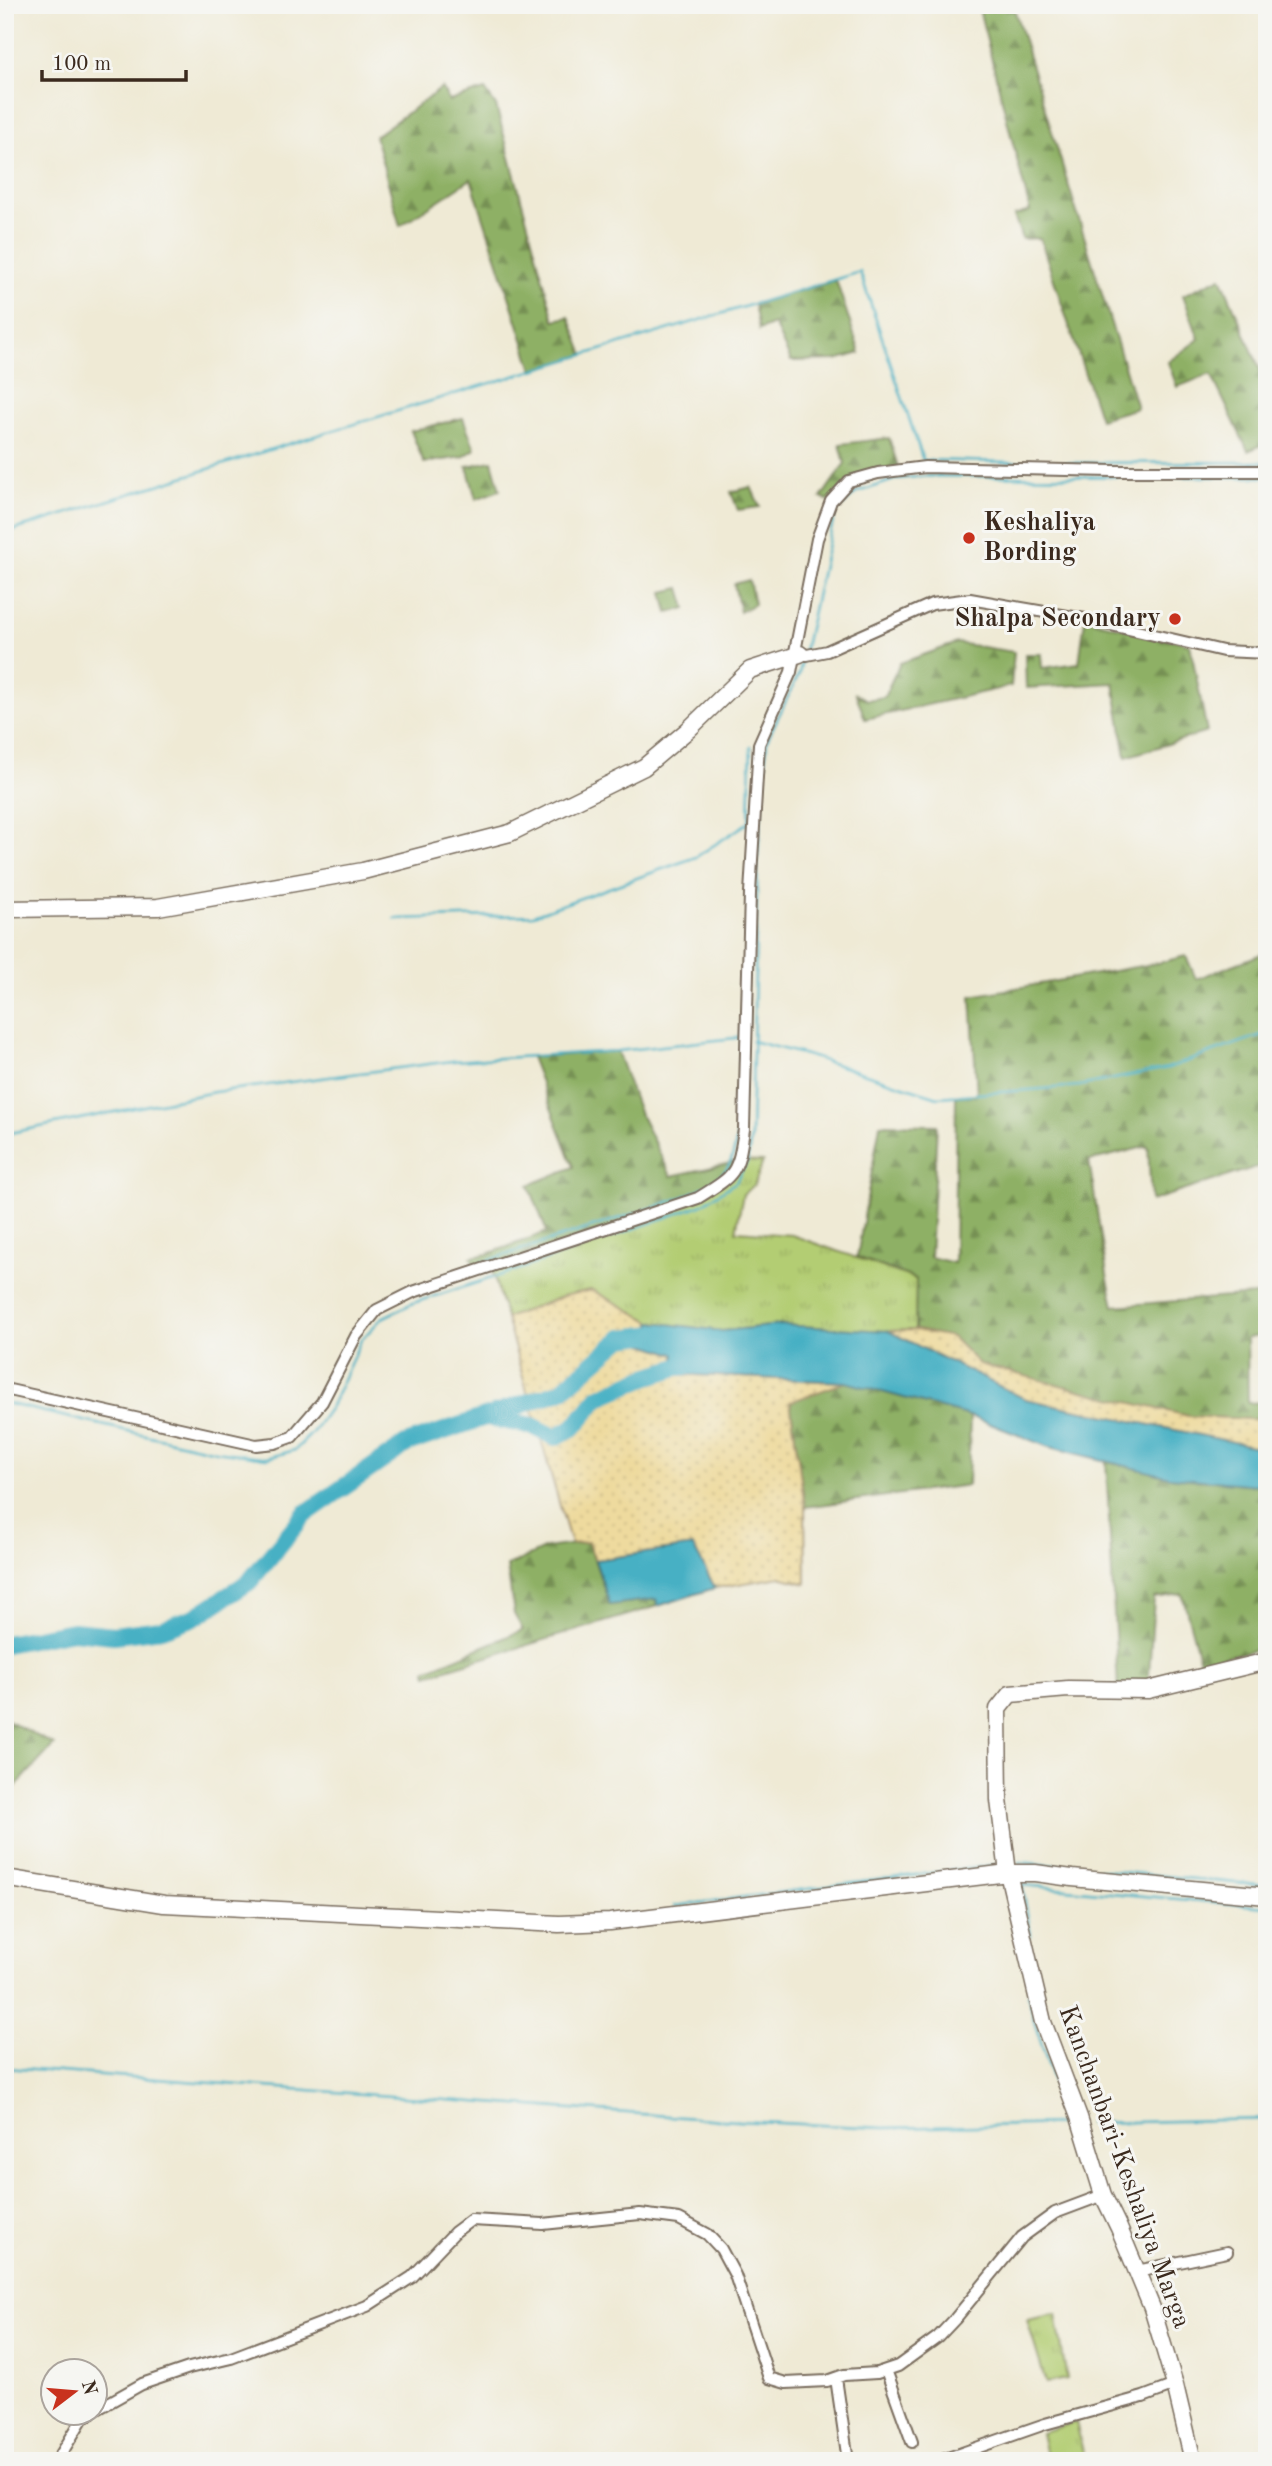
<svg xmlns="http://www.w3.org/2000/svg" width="1272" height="2466" font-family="'Old Standard TT',serif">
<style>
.grass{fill:url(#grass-tufts);stroke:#777c48;stroke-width:2}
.forest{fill:url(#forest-firs);stroke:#646d42;stroke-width:2}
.sand{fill:url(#sand-dots);stroke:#94825e;stroke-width:2}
.water{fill:#46b0c4;stroke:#406d71;stroke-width:2}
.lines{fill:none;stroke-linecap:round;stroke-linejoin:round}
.stream{stroke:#46b0c4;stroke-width:2.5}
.river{stroke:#46b0c4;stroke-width:18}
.street-casing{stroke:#7a6d5e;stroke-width:14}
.secondary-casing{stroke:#7a6d5e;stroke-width:19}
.street{stroke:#fff;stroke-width:10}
.secondary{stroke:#fff;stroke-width:16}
.poi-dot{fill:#c8321e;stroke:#f6f6f2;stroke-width:2.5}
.labels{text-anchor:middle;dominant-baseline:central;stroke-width:6;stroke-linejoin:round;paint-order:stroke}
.poi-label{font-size:26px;font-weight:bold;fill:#3b2a1e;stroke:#f6f6f2;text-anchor:start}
.street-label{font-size:26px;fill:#3b2a1e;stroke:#f6f6f2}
</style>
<defs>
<pattern id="grass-tufts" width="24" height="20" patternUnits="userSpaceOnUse" patternTransform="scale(1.75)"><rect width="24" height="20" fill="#b3cd73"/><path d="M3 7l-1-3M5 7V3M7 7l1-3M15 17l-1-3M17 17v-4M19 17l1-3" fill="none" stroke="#9bb063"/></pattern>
<pattern id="forest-firs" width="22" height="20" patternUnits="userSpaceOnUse" patternTransform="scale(1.75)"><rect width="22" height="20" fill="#8eb065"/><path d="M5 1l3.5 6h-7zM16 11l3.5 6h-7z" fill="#758f53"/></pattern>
<pattern id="sand-dots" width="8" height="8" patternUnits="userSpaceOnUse" patternTransform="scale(1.75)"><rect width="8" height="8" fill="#eeda9e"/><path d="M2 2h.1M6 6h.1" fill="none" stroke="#cdbb88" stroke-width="1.8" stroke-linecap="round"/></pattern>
</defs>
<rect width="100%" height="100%" fill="#f6f6f2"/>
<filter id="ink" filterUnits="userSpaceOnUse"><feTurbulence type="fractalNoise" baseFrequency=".0143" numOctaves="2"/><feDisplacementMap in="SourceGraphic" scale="14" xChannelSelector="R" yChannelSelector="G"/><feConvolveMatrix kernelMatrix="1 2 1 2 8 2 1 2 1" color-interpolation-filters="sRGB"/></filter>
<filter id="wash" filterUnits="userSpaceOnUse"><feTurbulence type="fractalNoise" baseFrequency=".00686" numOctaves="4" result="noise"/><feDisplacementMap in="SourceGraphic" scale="28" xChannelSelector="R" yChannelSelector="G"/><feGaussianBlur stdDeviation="1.57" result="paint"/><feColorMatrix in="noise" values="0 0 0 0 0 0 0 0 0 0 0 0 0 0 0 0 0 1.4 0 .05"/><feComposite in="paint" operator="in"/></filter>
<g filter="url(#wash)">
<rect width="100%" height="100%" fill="#efead5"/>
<!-- grass -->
<path class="grass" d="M740,1161l23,1 -9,23 -11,9 -7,37 56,4 124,44 -1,51 -27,1 -109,-6 -57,6 -70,-9 -61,-32 -24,5 -61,23 -15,-52z
M1056,2314l11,65 -21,4 -19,-63z
M1076,2422l9,39h-38l-6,-29z"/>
<!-- forest -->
<path class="forest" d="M978,5h35l124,403 -37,11 -60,-181 -18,1 -8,-23 16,-5z
M442,88l7,13 36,-11 11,16 58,214 15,-3 15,38 -51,15 -62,-191 -71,47 -25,-90z
M1221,277l46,109v57l-19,8 -37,-77 -34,13 -9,-25 31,-23 -16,-44z
M836,280l24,73 -24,7 -45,1 -17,-37 -15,6 -5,-26z
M463,418l12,31 -12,8 -39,6 -13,-32z
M889,438l10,32 -49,11 -19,20 -10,-3 24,-35 -5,-19z
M492,461l8,29 -24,9 -9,-33z
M751,487l9,20 -22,3 -7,-18z
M749,580l5,24 -14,8 -6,-28z
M680,588l6,20 -18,5 -5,-21z
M1085,619l105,25 17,88 -81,25 -12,-74 -88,5 -1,-34h16l1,14 37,-5z
M957,643l57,9 -3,34 -146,33 -9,-25 11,6 17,-3 16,-34z
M1267,952v215l-14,1 -102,33 -3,-55 -59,15 18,114 7,31 153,-12v41l-20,3 1,65 19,-1v18l-79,-4 -90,-21 -119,-31 -27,-27 -37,-7 1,-51 -59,-22 23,-133 57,1 -7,132 24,6 2,-167 21,-2 -6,-98 187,-33 28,-7 10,23z
M617,1051l22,61 32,64 69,-15 -42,37 -220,73 -7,-14 17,-3 59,-22 -18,-47 45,-18 -43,-110z
M846,1382l124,34 -2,69 -163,22 -15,-106z
M1106,1461l64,16 97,9v162l-67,13 -18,-67 -28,4 -6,92h-30z
M588,1542l22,63 46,-6 2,7 -231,69 -1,-5 97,-40 -9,-16 -7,-48 39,-18z
M5,1719l49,26 -49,53z"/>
<!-- sand -->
<path class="sand" d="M592,1290l60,32 -8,22 31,10v20l171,8 -56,20 15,105 1,77 -26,-7 -65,11 -22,-42 -98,14 -7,-18 -17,2 -65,-226 61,-23z
M915,1330l37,7 27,27 119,31 90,21 79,4v29l-242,-50 -137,-68z"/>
<!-- water -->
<path class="water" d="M652,1322l70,9 57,-6 109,6 137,68 242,50v37l-97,-9 -124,-31 -76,-30 -124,-34 -172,-8 1,-20 -31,-10z
M693,1546l22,42 -57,18 -2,-7 -46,6 -15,-45z"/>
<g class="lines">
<!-- stream -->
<path class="stream" d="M5,533l283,-89 572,-172 63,188 123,3 221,-1
M804,651l31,-139 21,-19 41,-14 29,-3 341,1
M749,827l2,-81
M395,919l138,-4 163,-58 53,-35
M752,1041l54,14 132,42 141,-11 89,-18 99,-35
M5,1134l209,-42 238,-31 165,-10 127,-14
M645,1210c28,-9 56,-17 78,-37 22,-19 17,-113 18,-144
M481,1263l158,-51
M5,1403l211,48 51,7 28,-8 17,-17 19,-27 30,-66 21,-22 31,-15 107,-34 181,-64 35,-23 11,-20 4,-24 7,-286 9,-112 32,-66 3,-13
M1019,1862l248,24
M675,1906l326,-42
M1031,1936l-9,-51 245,22
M1028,1994l7,30 29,90
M5,2068l732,53 147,7 189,-4
M1088,2123l179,-4"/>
<!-- river -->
<path class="river" d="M486,1417l47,9 22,11 19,-10 25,-30 47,-20 32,-10 17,-2
M5,1644l68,-13 41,4 47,-6 34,-12 54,-35 56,-68 101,-70 155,-53 61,-53 41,-5 6,2"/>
</g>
</g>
<g filter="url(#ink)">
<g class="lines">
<!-- street casing -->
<g class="street-casing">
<path id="street" d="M800,654l7,1 20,-4 105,-47 38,-5 115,20 138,32 44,2
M5,1389l251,56 19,-2 17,-6 30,-35 34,-66 21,-26 36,-18 285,-94c37,-23 40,-24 46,-69l6,-236 9,-149 32,-72 26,-133 14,-38 18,-20 29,-8 47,-6 188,4h154
M1137,2271l90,-19
M886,2370l26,72
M836,2378l12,83
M94,2411l48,-27 47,-16 42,-10 136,-52 45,-29 43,-45 16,-12 72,4 97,-10 39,5 28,15 14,15 14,26 34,103 17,5 41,-2 17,-6 33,-2 21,-7 40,-29 17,-18 67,-82 33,-24 48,-18
M57,2461l27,-45 6,-2
M939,2461l106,-37 98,-27 32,-12"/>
</g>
<!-- secondary casing -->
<g class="secondary-casing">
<path id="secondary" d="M5,909l153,-2 205,-36 147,-38 134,-66 44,-37 62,-60 50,-16
M5,1878l159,26 395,20 51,-2 398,-49h27l37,5 195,18
M1193,2461l-18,-76 -23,-77 -33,-80 -16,-33 -24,-78 -36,-95 -35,-149 -9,-73 -1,-91 12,-15 58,-5 80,1 119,-29"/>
</g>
<!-- street -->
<use href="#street" class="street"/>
<!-- secondary -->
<use href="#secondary" class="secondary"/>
</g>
</g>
<!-- markers -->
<g class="poi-dot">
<circle cx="969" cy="538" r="7"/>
<circle cx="1175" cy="619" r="7"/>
</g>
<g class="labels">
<!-- poi labels -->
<g class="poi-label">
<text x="983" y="523">Keshaliya<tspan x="983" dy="30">Bording</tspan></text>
<text x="1161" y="619" text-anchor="end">Shalpa Secondary</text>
</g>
<!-- street labels -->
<g class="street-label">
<text transform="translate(1124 2167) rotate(70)">Kanchanbari-Keshaliya Marga</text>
</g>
</g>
<!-- margin -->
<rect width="1272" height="2466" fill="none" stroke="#f6f6f2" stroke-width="28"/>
<!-- north arrow -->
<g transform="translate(74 2392) rotate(74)"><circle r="33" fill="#f6f6f2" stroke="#aba49d" stroke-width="2"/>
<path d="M0-5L12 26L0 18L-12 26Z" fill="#c8321e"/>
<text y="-10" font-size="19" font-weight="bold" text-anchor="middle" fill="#3b2a1e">N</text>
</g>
<!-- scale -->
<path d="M42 70v10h144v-10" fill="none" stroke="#3b2a1e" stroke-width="3.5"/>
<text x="52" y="70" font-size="21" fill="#3b2a1e" stroke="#f6f6f2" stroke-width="5" paint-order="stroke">100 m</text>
</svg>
